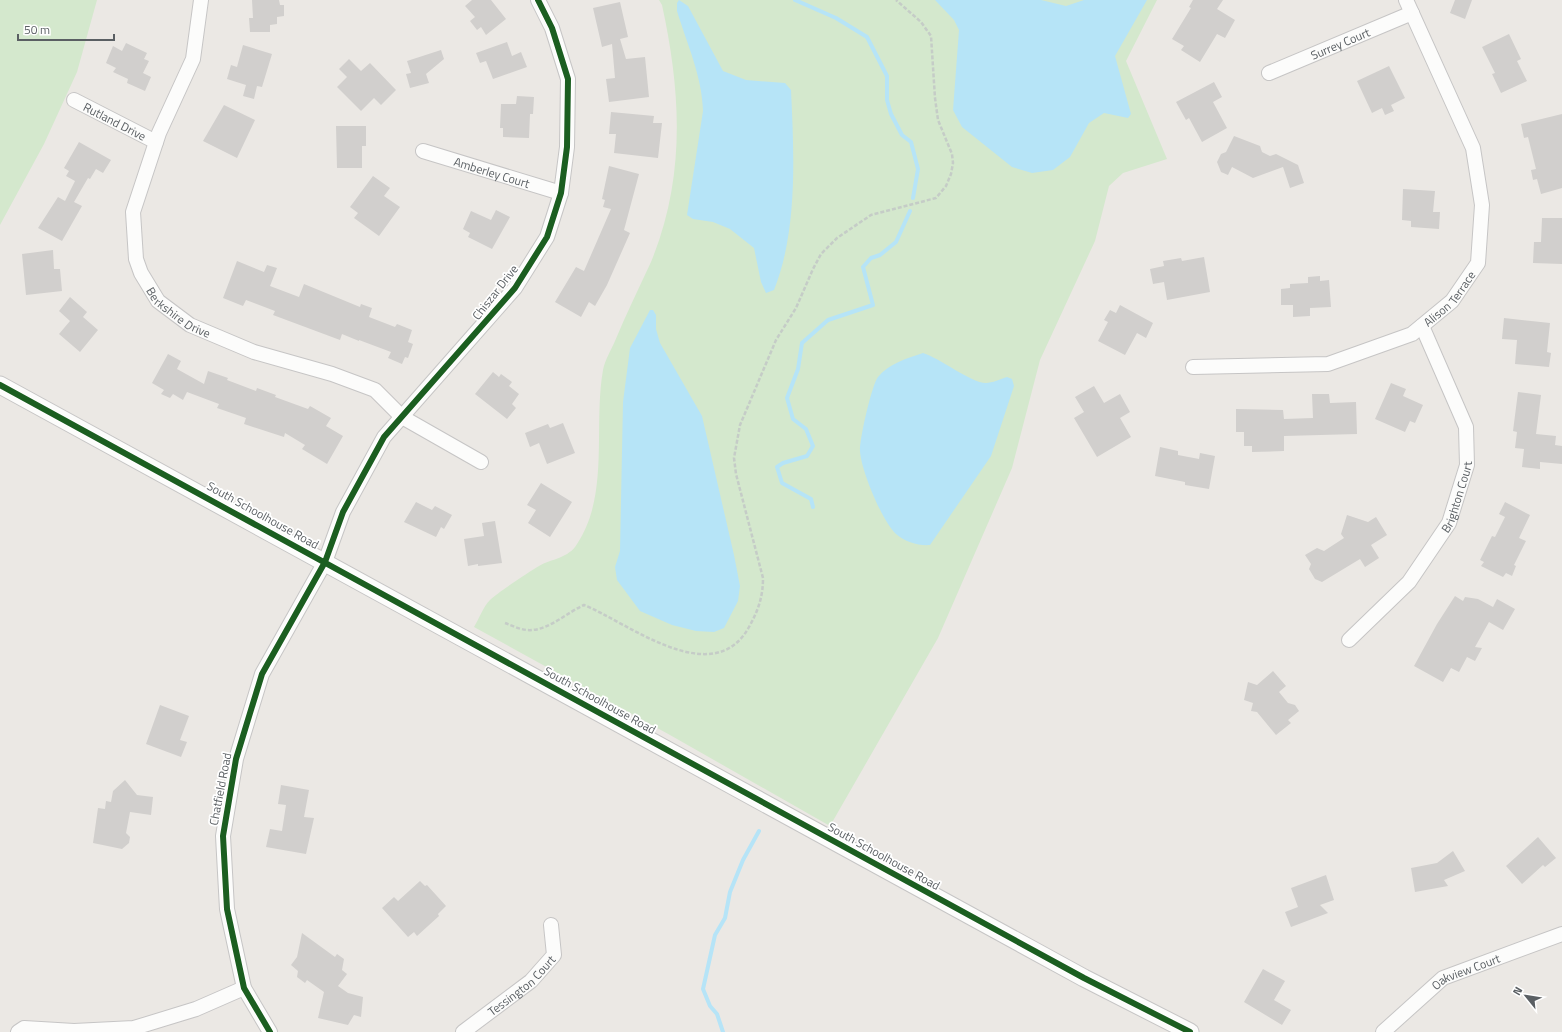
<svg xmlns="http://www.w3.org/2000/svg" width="1562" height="1032" font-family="'Titillium Web',sans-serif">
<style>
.green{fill:#d4e8cd}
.water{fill:#b6e4f7}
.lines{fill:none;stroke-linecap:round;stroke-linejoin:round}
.stream{stroke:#b6e4f7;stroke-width:4}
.building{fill:#d1cfcd}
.minor-casing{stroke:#c6c5c5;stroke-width:16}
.tertiary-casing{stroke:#c6c5c5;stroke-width:19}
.path{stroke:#c5ccc7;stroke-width:2.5;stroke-dasharray:4 2;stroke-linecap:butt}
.minor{stroke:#fcfcfb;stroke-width:14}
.tertiary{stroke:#fcfcfb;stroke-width:17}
.cycleway-casing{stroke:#fff;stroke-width:8}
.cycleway{stroke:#1b5e20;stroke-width:6}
.labels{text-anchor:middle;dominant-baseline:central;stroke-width:3.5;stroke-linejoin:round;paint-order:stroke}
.street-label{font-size:12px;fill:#5a5f63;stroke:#fff}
</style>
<rect width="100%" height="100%" fill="#ebe8e4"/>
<!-- green -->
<path class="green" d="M0,0h97l-20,72 -33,72 -44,81z
M659,0h498l-31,61 41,98 -44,14 -14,13 -14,55 -55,119 -28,108 -74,170 -108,188 -160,-91 -196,-108c5,-8 9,-20 16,-27 7,-7 39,-28 49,-34 12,-7 30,-8 38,-22 33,-50 16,-117 26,-174 2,-10 8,-20 12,-29 11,-27 24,-53 36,-79 35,-85 30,-170 11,-257z"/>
<!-- water -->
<path class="water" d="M679,0l9,6 35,65 23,9 39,3 6,7c3,64 7,140 -17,200l-8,3 -5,-11 -7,-34 -24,-19 -17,-7 -20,-3 -6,-4 16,-104c-1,-35 -16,-67 -26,-100v-8z
M935,0h106l25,6 18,-6h63l-32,56 16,58 -3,4 -24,-5 -15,10 -19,34 -17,13 -21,3 -20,-6 -50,-40 -9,-17 6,-80 -5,-10z
M650,310h3l3,5v14l4,14 42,73 32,139 6,31 -2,15 -14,27 -10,4 -18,-1 -24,-6 -32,-14 -23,-31 -2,-13 5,-16 3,-149 7,-54z
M923,353c17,5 48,30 63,30 6,0 15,-4 21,-6l5,2 2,7 -23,70 -61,89c-11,1 -25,-3 -34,-11 -14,-13 -35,-64 -36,-83 -1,-10 12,-67 18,-74 10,-13 30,-19 45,-24z"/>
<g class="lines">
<!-- stream -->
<path class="stream" d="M795,0l41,18 31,19 20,39v24l4,14 11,21 9,7 7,27 -5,29
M813,507l-2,-8 -29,-16 -5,-16 6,-4 24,-7 6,-10 -7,-17 -13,-10 -6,-21 11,-29 4,-26 26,-23 45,-15 -10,-38 8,-9 9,-3 16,-13 14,-31
M723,1032l-6,-18 -7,-8 -7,-17 12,-54 10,-17 5,-26 13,-32 16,-29"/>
</g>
<!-- building -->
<path class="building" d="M252,0h27l1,5h4v11l-7,1v7l-7,1v7h-20l-1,-14h4z
M472,0h19l15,19 -20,16 -5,-8 -4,3 -7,-9 5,-4 -10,-11z
M1193,0h30l-6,9 18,11 -10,18 -8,-4 -17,28 -19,-12 3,-4 -12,-7 19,-31 -2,-1z
M1455,0h17l-7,19 -15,-6z
M620,2l8,35 -8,2 6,20 19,-2 4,40 -40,5 -3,-23 9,-1 -3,-34 -10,3 -9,-39z
M1509,34l12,25 -4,2 10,20 -26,12 -9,-19 3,-1 -13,-26z
M507,42l5,14 9,-4 6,15 -34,12 -7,-18 -6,2 -4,-10z
M126,43l21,10 -3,6 5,2 -6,12 8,4 -6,14 -18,-8 1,-4 -15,-7 3,-4 -10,-5 7,-17 9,5z
M243,45l29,9 -10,33 -5,-1 -3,13 -11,-3 3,-11 -19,-6 4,-14 6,2z
M441,50l3,9 -18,15 3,9 -19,5 -4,-14 5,-1 -4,-12z
M349,59l12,12 9,-8 26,27 -15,15 -7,-7 -13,13 -24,-24 10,-10 -8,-8z
M1389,66l16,32 -14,7 3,6 -9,4 -3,-7 -10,5 -15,-32z
M1214,82l8,15 -9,5 14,26 -25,14 -13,-24 -3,2 -10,-18z
M517,96l17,1 -1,17h-3l-1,24 -26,-1v-9h-3l1,-24h15z
M224,105l31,15 -18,38 -34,-17z
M611,112l43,4 -1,7h9l-4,35 -44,-5 2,-19h-7z
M1562,114v74l-21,6 -4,-15 -4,1 -2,-10 5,-1 -8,-32 -4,1 -3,-14z
M336,126h30v20h-4v22h-25z
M1234,136l26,10 2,6 8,4 6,-2 22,11 6,18 -14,5 -7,-21 -30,11 -21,-11 -4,8 -7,-3 -4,-10 4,-8 5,-2z
M79,142l32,18 -8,13 -7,-4 -6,10 -2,-1 -14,24 8,4 -20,35 -24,-13 20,-31 7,4 10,-20 -9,-5 3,-5 -5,-3z
M609,166l30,8 -15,56 6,3 -23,52 -12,21 -6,-4 -8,15 -26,-15 21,-35 8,4 27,-62 -8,-2 2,-7 -3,-1z
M373,176l17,12 -6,8 16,11 -21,29 -25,-18 4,-5 -8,-6z
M1403,189l32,2 -2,21h7l-1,17 -28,-2v-6l-9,-1z
M496,210l14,7 -18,32 -24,-12 2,-4 -7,-4 8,-18 20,9z
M1542,218h20v46l-29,-1 1,-21h7z
M53,250l1,19h6l2,22 -36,4 -4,-41z
M1204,257l6,35 -43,8 -3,-18 -11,2 -3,-15 14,-3 -1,-5 18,-3 1,3z
M237,261l27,11 3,-7 10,3 -7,18 29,11 5,-13 56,23 1,-3 11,4 -3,9 26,10 2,-3 15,6 -4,12 5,2 -5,14 -3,-1 -3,7 -14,-6 3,-6 -32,-12v1l-17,-7 -2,6 -67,-25 2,-4 -29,-11 -3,6 -20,-8z
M1320,276v5l9,-1 2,27 -21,1v8l-17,1v-12h-12v-16l9,-1v-4l18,-1v-6z
M70,297l17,15 -4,5 15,13 -18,22 -21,-18 11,-13 -11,-10z
M1120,305l33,18 -7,15 -9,-5 -12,22 -27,-14 10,-19 -4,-2 6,-10 6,3z
M1504,318l46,5 -3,29 4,1 -2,14 -34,-3 2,-24 -15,-1z
M168,354l13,7 -4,8 27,15 4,-13 20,7 -1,2 29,11 1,-3 19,7 -1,2 33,12 2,-3 21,12 -5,8 17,10 -16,28 -25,-15 3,-4 -20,-12 -1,4 -40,-13 2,-6 -29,-10 2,-4 -32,-12 -4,8 -10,-6 -3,4 -9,-4 3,-4 -12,-7z
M493,372l6,5 2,-3 11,8 -3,4 10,8 -7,10 4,4 -9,11 -32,-25z
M1391,383l15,6 -3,7 20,9 -8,18 -5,-2 -5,11 -30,-13z
M1094,386l10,17 16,-9 10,18 -10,6 11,19 -34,20 -23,-39 10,-6 -9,-15z
M1518,392l23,3 -5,39 20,2 -1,9 7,1v18l-22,-2v7l-18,-2 2,-18 -9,-1 2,-16 -4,-1z
M1312,394h17l1,9 26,-1 1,32 -73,2v15l-32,1v-6h-8v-14h-8v-23l47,1 1,9 29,-1z
M563,423l12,30 -28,11 -8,-21 -9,4 -5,-14 23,-9 2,4z
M1160,447l18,4v4l21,4 1,-6 15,3 -6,33 -24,-4v-3l-30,-6z
M541,483l31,19 -22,35 -22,-14 8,-13 -9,-5z
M416,502l16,8 3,-4 17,9 -8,14 -3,-2 -5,10 -32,-15z
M1505,502l25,13 -11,23 7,3 -12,24 2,1 -4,10 -6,-3 -3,4 -22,-11 3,-4 -4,-2 12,-24 3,1 10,-20 -6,-3z
M1347,515l21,7 8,-5 11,18 -16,10 8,13 -14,9 -5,-8 -38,23 -7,-3 -6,-10 2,-5 -6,-9 12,-7 7,3 20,-13 -3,-4z
M495,521l7,42 -24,3v-2l-10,2 -4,-27 20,-3 -2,-13z
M1455,596l8,5 2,-4 13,2 15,8 4,-8 18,10 -12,21 -14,-8 -14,25 7,1 -7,13 -8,-4 -8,15 -8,-4 -8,14 -29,-16 23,-42z
M1273,671l13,15 -7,6 9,11 7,2 4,6 -11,9 3,3 -15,12 -19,-23 -6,-1 2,-8 -9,-3 4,-18 9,3z
M160,705l29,11 -9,24 7,2 -6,15 -35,-13z
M125,780l12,15 16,2 -2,18 -21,-3 -4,21 4,4 -1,6 -7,6 -29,-6 5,-35 7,1 1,-8 5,1 2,-11z
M281,785l28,5 -5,27 10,1 -8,36 -40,-7 4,-18 12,2 4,-26 -8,-1z
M1538,837l18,21 -11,9 -2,-2 -21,19 -16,-18z
M1453,851l12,20 -21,9 4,6 -33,6 -4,-24 26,-5z
M1326,875l8,25 -14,5 8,8 -37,14 -6,-15 13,-5 -7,-19z
M420,881l5,5 2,-1 19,21 -8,8 1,2 -22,20 -3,-4 -6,5 -26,-29 12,-11 4,4z
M302,933l33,24 2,-3 7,5 -2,11 5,4 -9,12 10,7 15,4 -2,20 -7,-2 -6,10 -30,-7 6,-26 -17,-12 -2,3 -8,-6 1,-6 -7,-6 6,-8z
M1263,969l22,12 -11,19 17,10 -9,15 -38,-23z"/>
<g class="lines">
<!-- minor casing -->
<g class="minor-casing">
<g id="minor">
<path id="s1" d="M201,0l-8,59 -34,74 -26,79 3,47 5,14 17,28 32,24 64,27 78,22 43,16 27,27 79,45"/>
<path id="s2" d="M1269,73l143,-60"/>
<path id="s3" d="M74,100l82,42"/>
<path id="s4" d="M423,151l138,42"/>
<path id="s5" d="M1193,367l135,-3 84,-30 40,-33 26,-38 4,-58 -9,-57 -67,-148"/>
<path id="s6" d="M1349,640l60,-58 40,-59 18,-58 -1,-38 -44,-101"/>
<path d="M18,1032l6,-4 50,3 60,-3 62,-19 48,-21"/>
<path d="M270,1032l-26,-44 -17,-79 -4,-73 13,-77 26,-85 63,-112 18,-50 41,-75 131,-149 32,-51 14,-44 6,-46 1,-68 -16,-51 -14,-28"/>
<path id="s7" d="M463,1032l68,-51 23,-26 -3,-30"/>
<path id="s8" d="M1383,1032l60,-54 119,-44"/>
</g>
</g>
<!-- tertiary casing -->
<g class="tertiary-casing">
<path id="tertiary" d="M0,385l1084,593 106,54"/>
</g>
<!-- path -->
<path class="path" d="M505,623c8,3 18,8 27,7 18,-1 36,-18 52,-25 43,17 129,87 165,22 9,-16 14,-30 14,-49l-27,-104 -2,-16 6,-33 36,-85 20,-32 17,-39 8,-15 16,-16 34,-23 65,-17 10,-12 5,-12 2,-11 -1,-9 -14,-34 -3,-22 -4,-62 -10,-14 -25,-22"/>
<!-- minor -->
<use href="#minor" class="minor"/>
<!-- tertiary -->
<use href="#tertiary" class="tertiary"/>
<!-- cycleway casing -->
<g class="cycleway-casing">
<path id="cycleway" d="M0,385l1084,593 106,54
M270,1032l-26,-44 -17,-79 -4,-73 13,-77 26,-85 63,-112 18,-50 41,-75 131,-149 32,-51 14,-44 6,-46 1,-68 -16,-51 -14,-28"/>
</g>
<!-- cycleway -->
<use href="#cycleway" class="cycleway"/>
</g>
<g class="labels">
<!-- street labels -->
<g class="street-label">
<text stroke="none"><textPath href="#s2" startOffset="77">Surrey Court</textPath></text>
<text stroke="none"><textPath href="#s3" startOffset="46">Rutland Drive</textPath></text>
<text stroke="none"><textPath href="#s4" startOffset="72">Amberley Court</textPath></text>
<text transform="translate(495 292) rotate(-52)">Chiszar Drive</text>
<text stroke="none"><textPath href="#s5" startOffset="276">Alison Terrace</textPath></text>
<text stroke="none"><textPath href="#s1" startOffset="342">Berkshire Drive</textPath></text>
<text stroke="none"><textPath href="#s6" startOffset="182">Brighton Court</textPath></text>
<text transform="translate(263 515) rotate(29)">South Schoolhouse Road</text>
<text transform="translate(600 700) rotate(29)">South Schoolhouse Road</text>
<text transform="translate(220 789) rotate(-79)">Chatfield Road</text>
<text transform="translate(884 856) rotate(29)">South Schoolhouse Road</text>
<text stroke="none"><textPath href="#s8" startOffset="104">Oakview Court</textPath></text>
<text stroke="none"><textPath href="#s7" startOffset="75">Tessington Court</textPath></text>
</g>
</g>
<!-- north arrow -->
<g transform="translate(1526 996) rotate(300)" stroke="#ffffff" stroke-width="3" paint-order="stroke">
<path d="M0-3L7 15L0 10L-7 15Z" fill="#5a5f63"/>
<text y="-6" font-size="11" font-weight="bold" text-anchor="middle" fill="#5a5f63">N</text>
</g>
<!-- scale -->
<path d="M18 34v6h96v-6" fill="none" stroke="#5a5f63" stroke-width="2"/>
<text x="24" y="34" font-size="12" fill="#5a5f63" stroke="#ffffff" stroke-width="3" paint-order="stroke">50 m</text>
</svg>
